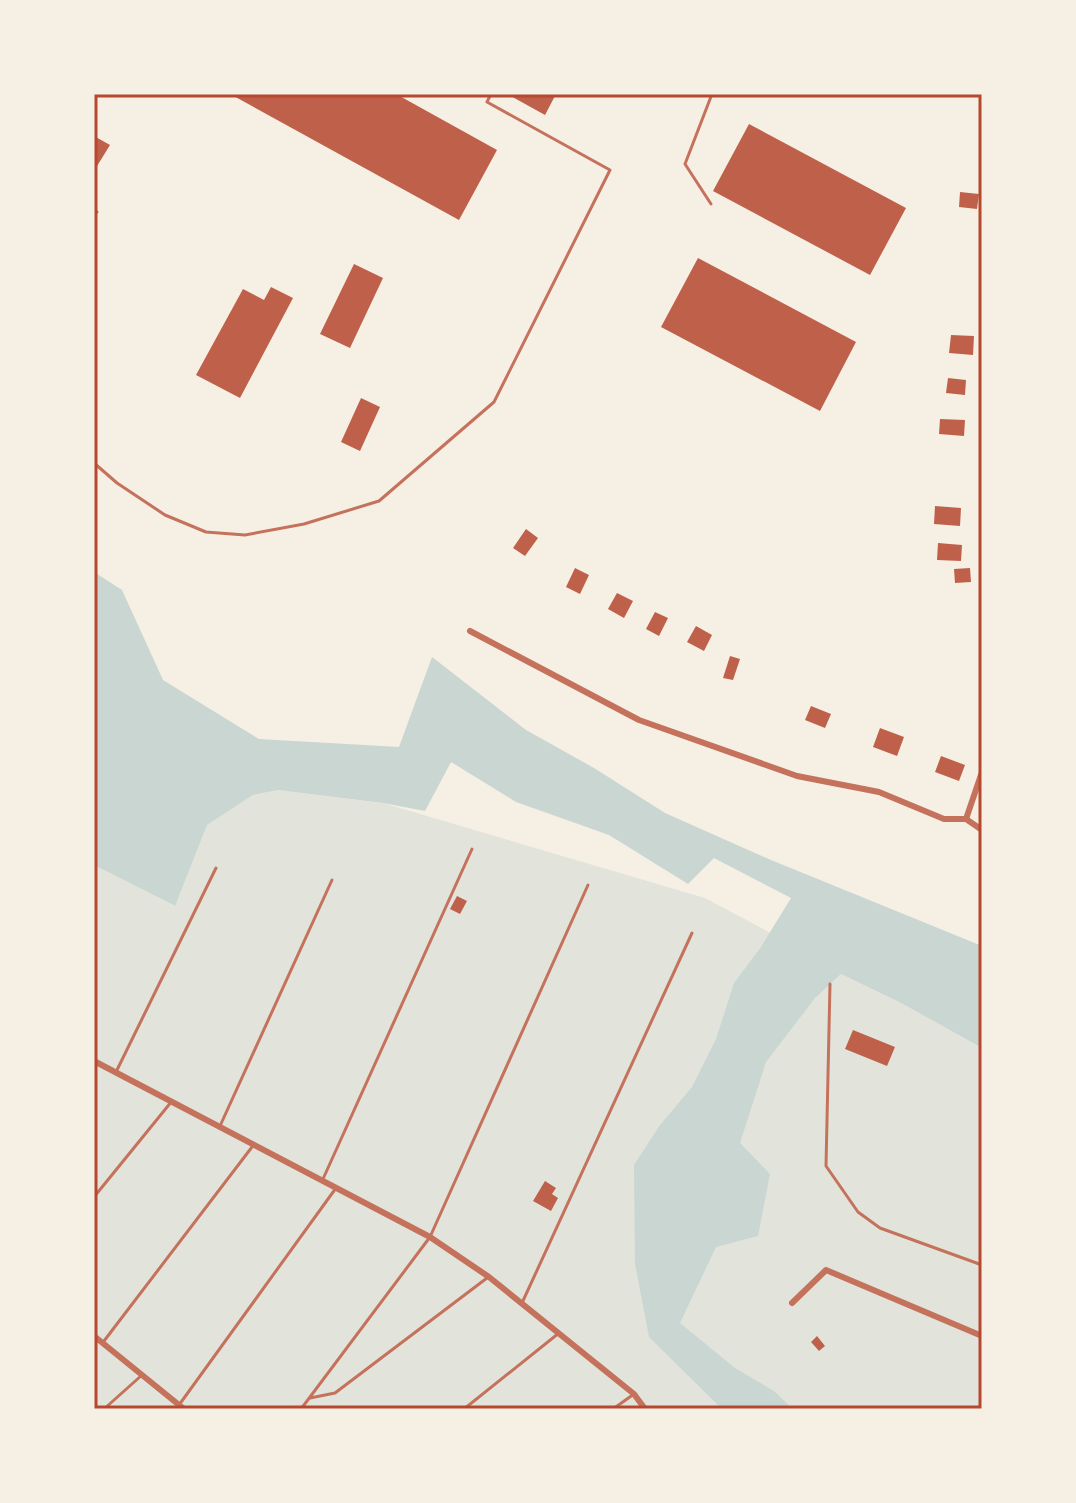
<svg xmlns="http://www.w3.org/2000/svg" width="1076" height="1503" font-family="'Crimson Pro',serif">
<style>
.green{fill:#e2e4dc}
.water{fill:#c9d6d2}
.building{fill:#bf614a}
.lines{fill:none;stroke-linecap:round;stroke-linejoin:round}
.service{stroke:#c5725c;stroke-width:3}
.minor{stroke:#c5725c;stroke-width:6}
.neatline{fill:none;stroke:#b5482f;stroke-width:3}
</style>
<rect width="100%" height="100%" fill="#f6efe4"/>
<!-- green -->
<path class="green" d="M278,790l105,13 322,95 79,42 47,43 10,-9 60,29 81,45v361h-888v-544l80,41 33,-81 46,-30z"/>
<!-- water -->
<path class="water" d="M94,572l28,18 41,90 96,59 140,8 33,-90 94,73 68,38 71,45 106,47 211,86v102l-81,-45 -60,-29 -26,24 -49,64 -26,81 30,31 -12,62 -42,11 -36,76 55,45 39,23 19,18h-71l-73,-72 -14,-73 -1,-99 26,-40 32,-38 24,-48 18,-56 27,-36 30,-49 -77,-40 -26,26 -79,-49 -93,-33 -65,-40 -26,49 -42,-8 -105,-13 -25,5 -46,30 -32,81 -81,-41z"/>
<!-- building -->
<path class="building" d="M230,94h166l101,56 -38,70z
M507,94h49l-11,21z
M749,124l157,84 -36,67 -157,-84z
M94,136l16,9 -16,26z
M960,192l19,2 -2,15 -18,-2z
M698,258l158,84 -36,69 -159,-84z
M354,264l29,14 -33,70 -30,-14z
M271,287l22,11 -53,100 -44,-23 47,-86 21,11z
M951,335l23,1 -1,19 -24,-2z
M948,378l18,2 -1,15 -19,-2z
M361,398l19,9 -20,44 -19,-9z
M940,419l25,1 -1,16 -25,-2z
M935,506l26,2 -1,18 -26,-2z
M526,529l12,9 -13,18 -12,-8z
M938,543l24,2 -1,16 -24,-1z
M575,568l14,7 -9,19 -14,-7z
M970,568l1,14 -16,1 -1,-14z
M617,593l16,8 -9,17 -16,-9z
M655,612l13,6 -9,18 -13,-7z
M696,626l16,9 -8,16 -17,-9z
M730,656l10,3 -7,21 -10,-2z
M811,706l20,8 -6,14 -20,-8z
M880,728l24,9 -7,19 -24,-9z
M941,756l24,9 -6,16 -24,-9z
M457,896l10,5 -7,13 -10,-5z
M853,1030l42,17 -8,19 -42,-17z
M545,1181l11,7 -4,6 6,4 -7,13 -18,-10z
M817,1336l8,10 -6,5 -8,-9z"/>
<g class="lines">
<!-- service -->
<path class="service" d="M711,204l-26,-40 27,-70
M94,215l3,-3
M94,463l23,20 48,32 41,17 39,3 59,-11 75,-23 115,-99 116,-232 -123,-68 4,-8
M830,984l-4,182 32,46 22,16 102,37
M116,1072l100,-204
M220,1126l112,-246
M323,1179l149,-330
M94,1197l78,-96
M522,1303l170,-370
M104,1341l148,-194
M310,1398l25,-5 152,-115
M179,1405l157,-217
M104,1409l38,-34
M301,1409l129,-172 158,-352
M464,1409l95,-76
M613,1409l21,-15"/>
<!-- minor -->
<path class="minor" d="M470,631l169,89 158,56 82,16 65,27h22l16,11
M966,819l16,-47
M94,1061l336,176 59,40 145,117 11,15
M792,1303l34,-33 156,66
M94,1336l90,73"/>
</g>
<!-- border -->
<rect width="1076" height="1503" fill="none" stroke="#f6efe4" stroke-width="192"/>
<rect x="96" y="96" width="884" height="1311" class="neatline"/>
</svg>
